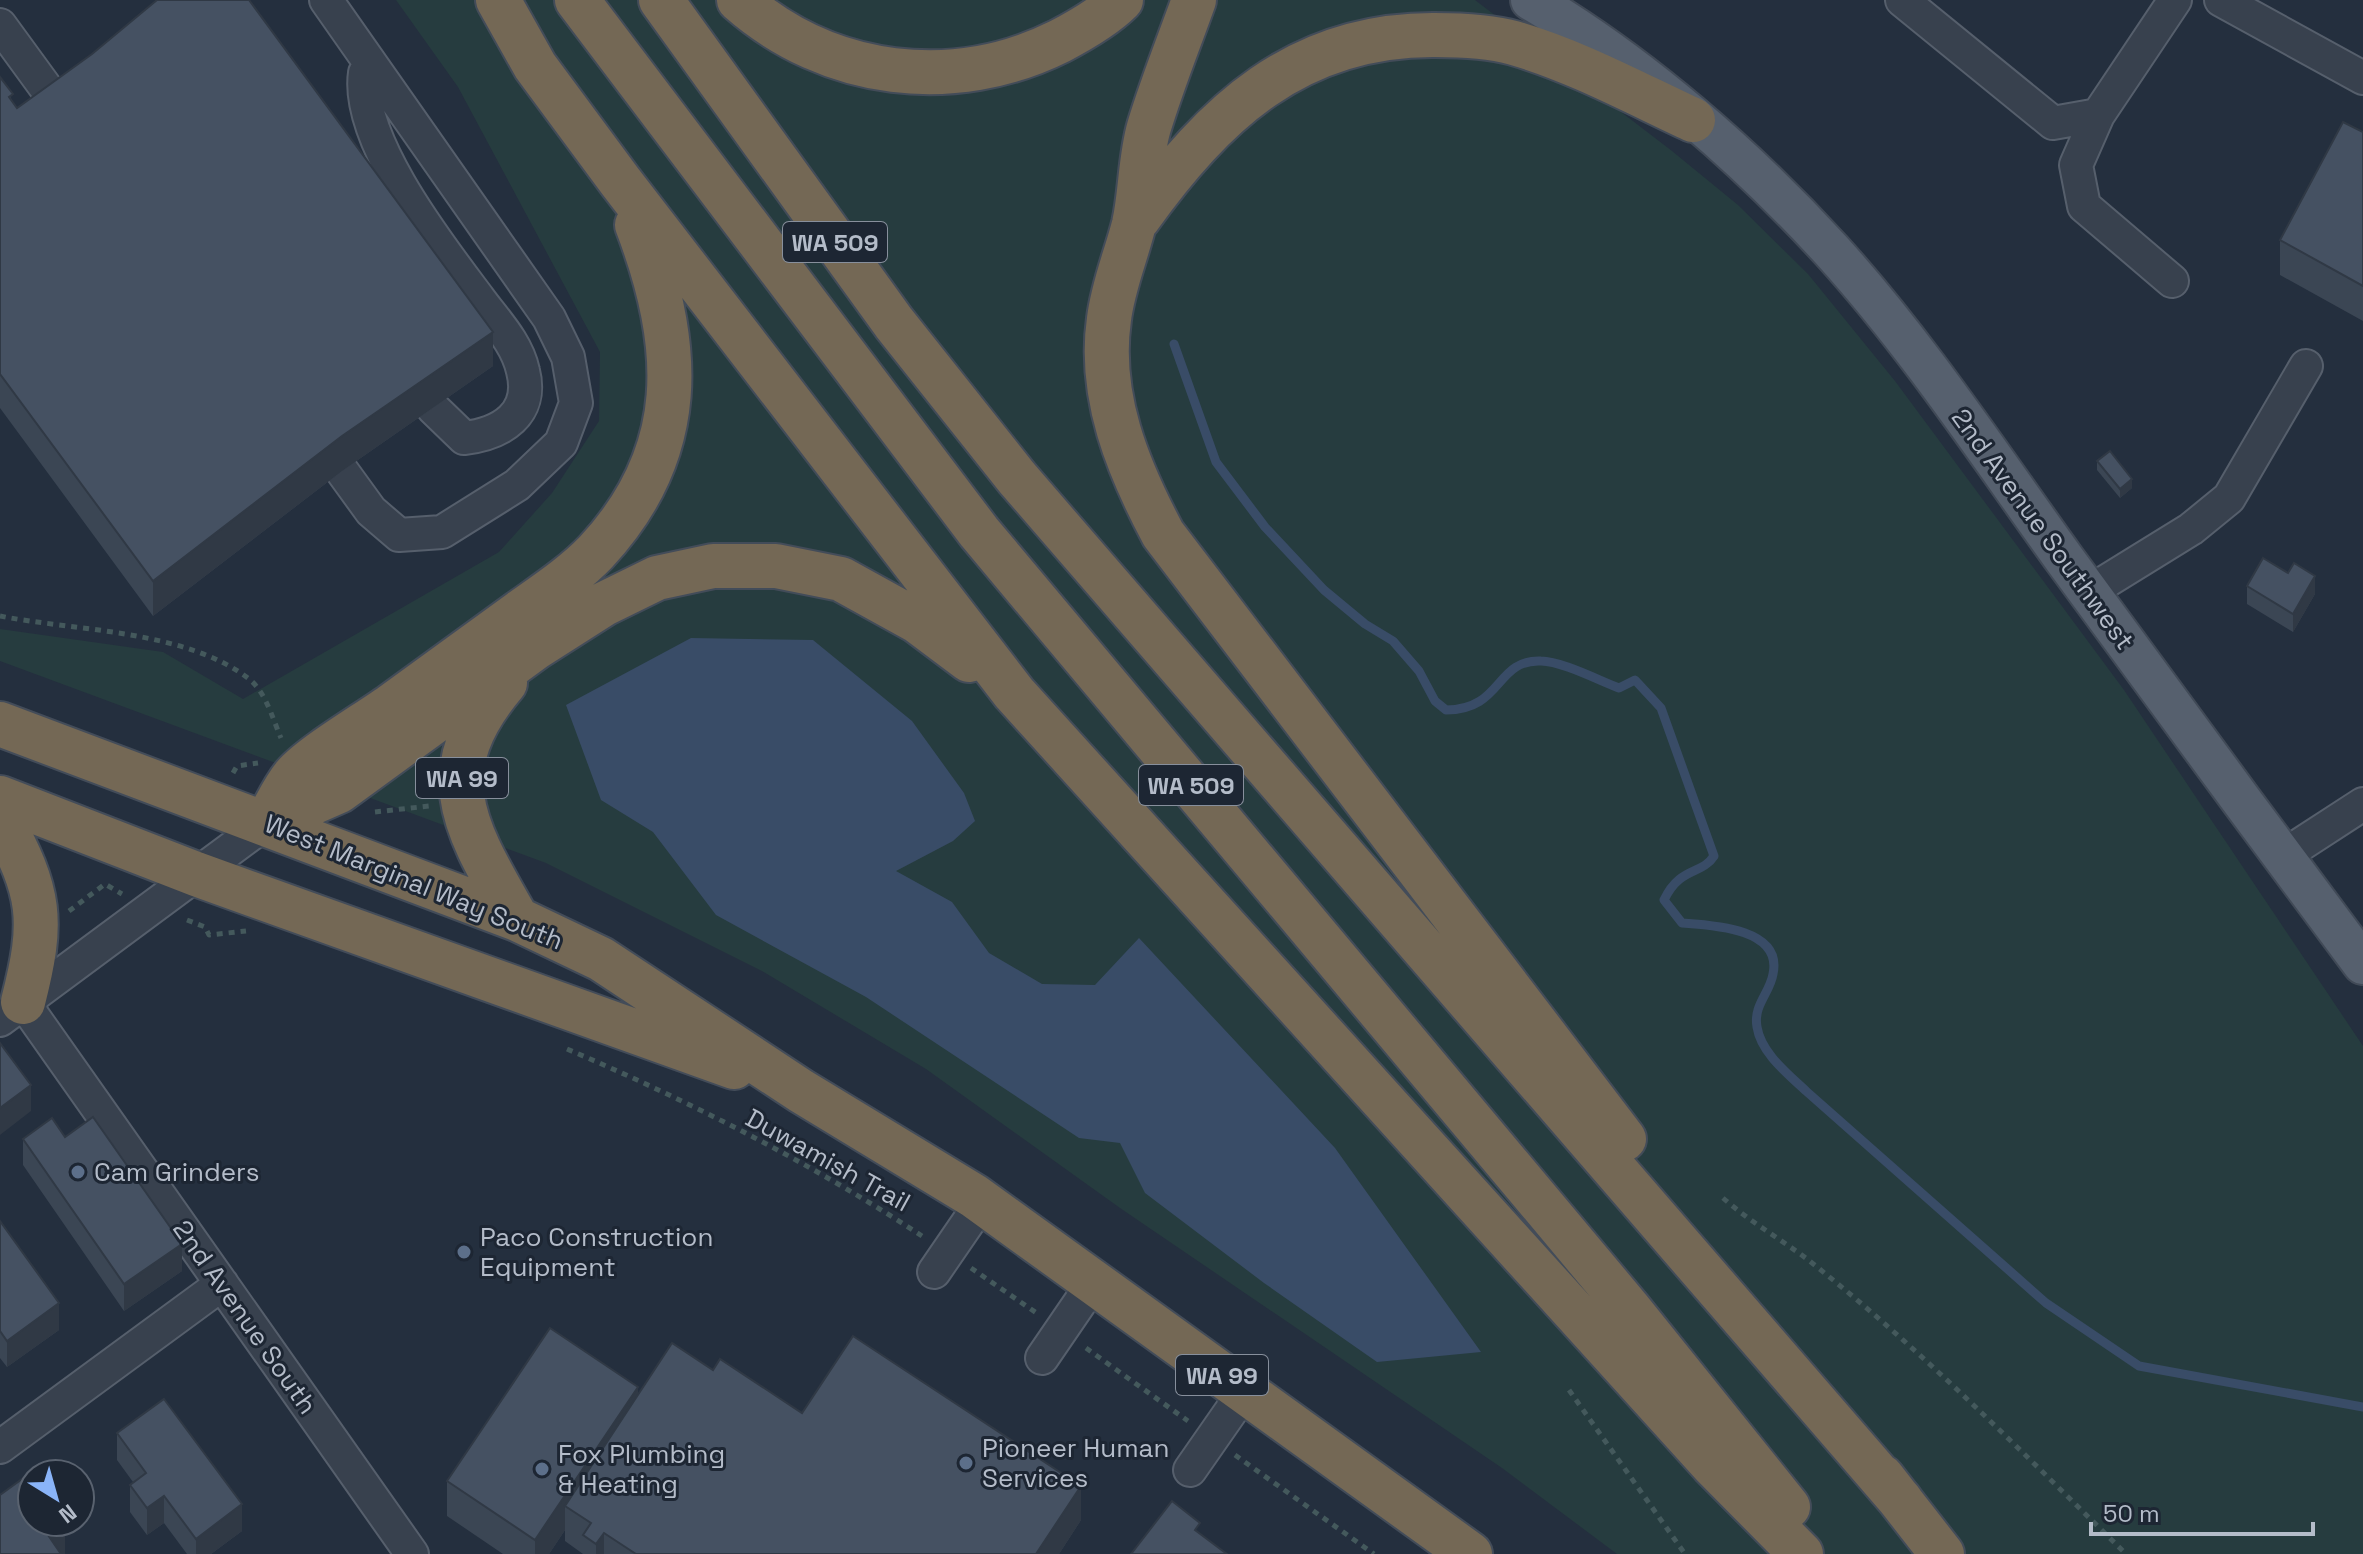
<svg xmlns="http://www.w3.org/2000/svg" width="2363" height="1554" font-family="'Space Grotesk',sans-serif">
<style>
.green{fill:#263c3f}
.water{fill:#394c67}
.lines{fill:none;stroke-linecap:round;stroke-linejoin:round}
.stream{stroke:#394c67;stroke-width:9}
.minor-casing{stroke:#565f6c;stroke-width:36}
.major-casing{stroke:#414a57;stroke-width:44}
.highway-casing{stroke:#434c59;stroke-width:48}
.path{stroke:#44595c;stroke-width:5;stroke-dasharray:6 6;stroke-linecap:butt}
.minor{stroke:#38414e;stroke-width:32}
.major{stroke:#56606e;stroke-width:40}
.highway{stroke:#746855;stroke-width:44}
.wall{fill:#3b4654}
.shaded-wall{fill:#303945}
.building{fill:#455162;stroke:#303945;stroke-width:2}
.service-dot{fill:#5c6f8a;stroke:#1d2633;stroke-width:3}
.labels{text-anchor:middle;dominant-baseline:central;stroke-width:6;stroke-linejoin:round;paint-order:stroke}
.shield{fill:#1d2633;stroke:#878f9c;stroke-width:2}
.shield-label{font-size:24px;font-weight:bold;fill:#b4bcc9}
.street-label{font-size:26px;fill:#b4bcc9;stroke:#1d2633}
.poi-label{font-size:26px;fill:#b4bcc9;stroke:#1d2633;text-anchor:start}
</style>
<rect width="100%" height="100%" fill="#242f3e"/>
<!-- green -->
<path class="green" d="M396,0h1079l197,151 66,54 70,69 87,107 229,309 239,356v508h-746l-115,-86 -382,-260 -194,-139 -164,-98 -216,-108 -546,-202v-32l163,23 80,47 256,-147 53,-59 47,-72 1,-69 -142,-265z"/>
<!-- water -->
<path class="water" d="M691,638l122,2 99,81 52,72 11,28 -22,20 -57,30 56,31 37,51 53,31 53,1 44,-47 196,210 146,204 -104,10 -113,-79 -119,-90 -25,-50 -41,-5 -213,-141 -150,-82 -63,-83 -52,-32 -35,-95z"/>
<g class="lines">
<!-- stream -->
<path class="stream" d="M1174,344l42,118 49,65 59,63 41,34 28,17 26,30 16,30 11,9c57,0 49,-51 95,-49 20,0 57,19 78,27l16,-8 26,28 53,148c-12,19 -34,10 -50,44l18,23c29,2 101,5 91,51 -3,19 -20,31 -16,53 4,26 31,47 49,64l240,212 93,63 224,41"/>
<!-- minor casing -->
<g class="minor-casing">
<path id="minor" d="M326,0l223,318 19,39 8,46 -15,40 -44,42 -75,47 -43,3 -28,-24 -29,-40
M1902,0l151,123 45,-8 77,-115
M2221,0l142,78
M0,25l62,85
M373,67l-8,6c-10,66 75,174 114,226 16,22 38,44 44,72 11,43 -22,63 -59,67l-31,-30
M2098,115l-22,50 8,41 88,75
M2089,592l102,-63 38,-31 77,-132
M2283,856l80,-52
M23,1002l389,552
M0,1020l266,-197
M934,1272l48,-70
M1042,1358l52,-76
M0,1447l222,-163
M1190,1470l55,-79"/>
</g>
<!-- major casing -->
<g class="major-casing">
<path id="major" d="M1531,0c109,64 216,158 301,251 86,95 158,205 233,309 98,135 198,270 298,404"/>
</g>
<!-- highway casing -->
<g class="highway-casing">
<path id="highway" d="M498,0l37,66 85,115 394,512 698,771 89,90
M577,0l402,532 651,778 158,197
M661,0l233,323 123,155 884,1023
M739,0c90,79 215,94 321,41 21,-11 44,-24 61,-41
M1194,0c-15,42 -32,84 -45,127 -9,31 -8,65 -15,97 -8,32 -21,62 -25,95 -11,77 19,149 54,215l461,605
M1138,219c76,-106 159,-185 297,-184 26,0 54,1 79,8 62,18 121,50 179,77
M505,683c-77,91 -39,146 12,236
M0,724l517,195 84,40 200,132 173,105 496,358
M0,798l196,76 538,193
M0,818c41,75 44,102 23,184
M266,823l73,-32 196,-143 69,-44 53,-26 56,-12h63l65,13 76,42 52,39
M266,823c9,-15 17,-34 28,-47 18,-21 73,-53 98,-71 43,-31 85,-62 128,-93 25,-18 54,-37 76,-60 93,-100 87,-207 41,-327
M1882,1477l60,77"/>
</g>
<!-- path -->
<path class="path" d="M0,616c76,15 186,14 249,63 17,13 24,41 32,59
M233,773l4,-7 21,-3
M375,812l54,-6
M69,911l36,-27 17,10
M187,920l18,7 4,8 37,-4
M567,1049c122,52 244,114 355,187
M1723,1198c26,23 56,40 84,61 114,90 216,194 319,295
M971,1268l67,46
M1086,1348l102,73
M1569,1390l116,164
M1235,1455l139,99"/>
<!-- minor -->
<use href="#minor" class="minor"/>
<!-- major -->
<use href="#major" class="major"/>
<!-- highway -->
<use href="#highway" class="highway"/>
</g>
<!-- wall -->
<path class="wall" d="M0,77l13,25 4,6 476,258 -151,105 -189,145 -153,-208z
M2363,132v189l-83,-46v-35z
M2097,461l35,27 -12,10 -23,-28z
M2288,573l27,21 -22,38 -46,-28v-18z
M65,1137l117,134 -58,40 -101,-146v-26z
M0,1221l59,109 -52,37 -7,-9z
M713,1370l89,43 279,107 -22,34h-476l-18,-13v-11l-16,24h-46l-56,-38v-35l191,-85z
M117,1433l125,98 -31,23h-24l-23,-31 -17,12 -17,-23v-27l3,-3 -16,-22z"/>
<!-- shaded-wall -->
<path class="shaded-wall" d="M493,332v34l-151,105 -189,145v-35l189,-145z
M2132,479v9l-12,10v-9z
M2315,576v18l-22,38v-18z
M31,1085v26l-31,24v-27z
M182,1244v27l-58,40v-27z
M59,1303v27l-52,37v-26z
M638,1387v35l-73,84v24l-16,24h-14v-14z
M1081,1486v34l-22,34h-23z
M164,1496v27l-17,12v-27z
M242,1504v27l-31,23h-15v-15z
M65,1523v31h-17v-19z
M604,1533v21h-8v-10z"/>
<!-- building -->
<path class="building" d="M157,0h92l244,332 -151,104 -189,145 -153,-207v-297l13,17 -4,3 8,11 75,-54z
M2343,122l20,10v154l-83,-46z
M2110,451l22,28 -12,10 -23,-28z
M2263,558l25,15 6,-10 21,13 -22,38 -46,-28z
M0,1043l31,42 -31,23z
M93,1117l89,127 -58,40 -101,-145 29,-21 13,19z
M0,1221l59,82 -52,38 -7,-10z
M550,1328l88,59 -103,153 -88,-59z
M853,1336l228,150 -45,68h-400l-32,-21 -8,11 -13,-9 8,-12 -26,-17 107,-163 41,27 7,-11 82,54z
M164,1399l78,105 -46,35 -32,-43 -17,12 -17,-23 16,-12 -29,-40z
M29,1474l3,4v44h32l1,1 -17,12 13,19h-61v-59z
M1172,1501l28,22 -5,7 32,24h-96z"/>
<!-- markers -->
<g class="service-dot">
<circle cx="78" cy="1172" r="8"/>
<circle cx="464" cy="1252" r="8"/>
<circle cx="966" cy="1463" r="8"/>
<circle cx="542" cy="1469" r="8"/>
</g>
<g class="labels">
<!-- shield labels -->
<g class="shield">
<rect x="783" y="222" width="104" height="40" rx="6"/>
<rect x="416" y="758" width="92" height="40" rx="6"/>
<rect x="1139" y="765" width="104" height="40" rx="6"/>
<rect x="1176" y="1355" width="92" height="40" rx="6"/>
</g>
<g class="shield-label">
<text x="835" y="242">WA 509</text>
<text x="462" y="778">WA 99</text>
<text x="1191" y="785">WA 509</text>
<text x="1222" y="1375">WA 99</text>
</g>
<!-- street labels -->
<g class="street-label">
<text transform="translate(2043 529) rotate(54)">2nd Avenue Southwest</text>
<text transform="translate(414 882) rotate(22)">West Marginal Way South</text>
<text transform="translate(828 1160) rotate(29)">Duwamish Trail</text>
<text transform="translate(245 1317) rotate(55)">2nd Avenue South</text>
</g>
<!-- poi labels -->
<g class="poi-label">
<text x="94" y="1172">Cam Grinders</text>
<text x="480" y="1237">Paco Construction<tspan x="480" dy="30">Equipment</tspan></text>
<text x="982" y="1448">Pioneer Human<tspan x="982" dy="30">Services</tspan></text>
<text x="558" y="1454">Fox Plumbing<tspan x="558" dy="30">&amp; Heating</tspan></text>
</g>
</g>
<!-- north arrow -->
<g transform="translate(56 1498) rotate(143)"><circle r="38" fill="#1d2633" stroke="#59626f" stroke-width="2"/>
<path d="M0-6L14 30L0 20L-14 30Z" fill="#8ab4f8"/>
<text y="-12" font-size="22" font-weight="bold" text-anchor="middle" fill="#b4bcc9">N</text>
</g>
<!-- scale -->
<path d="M2091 1522v12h222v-12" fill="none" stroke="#b4bcc9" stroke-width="4"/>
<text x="2103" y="1522" font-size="24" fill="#b4bcc9" stroke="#1d2633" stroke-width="6" paint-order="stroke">50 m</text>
</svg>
